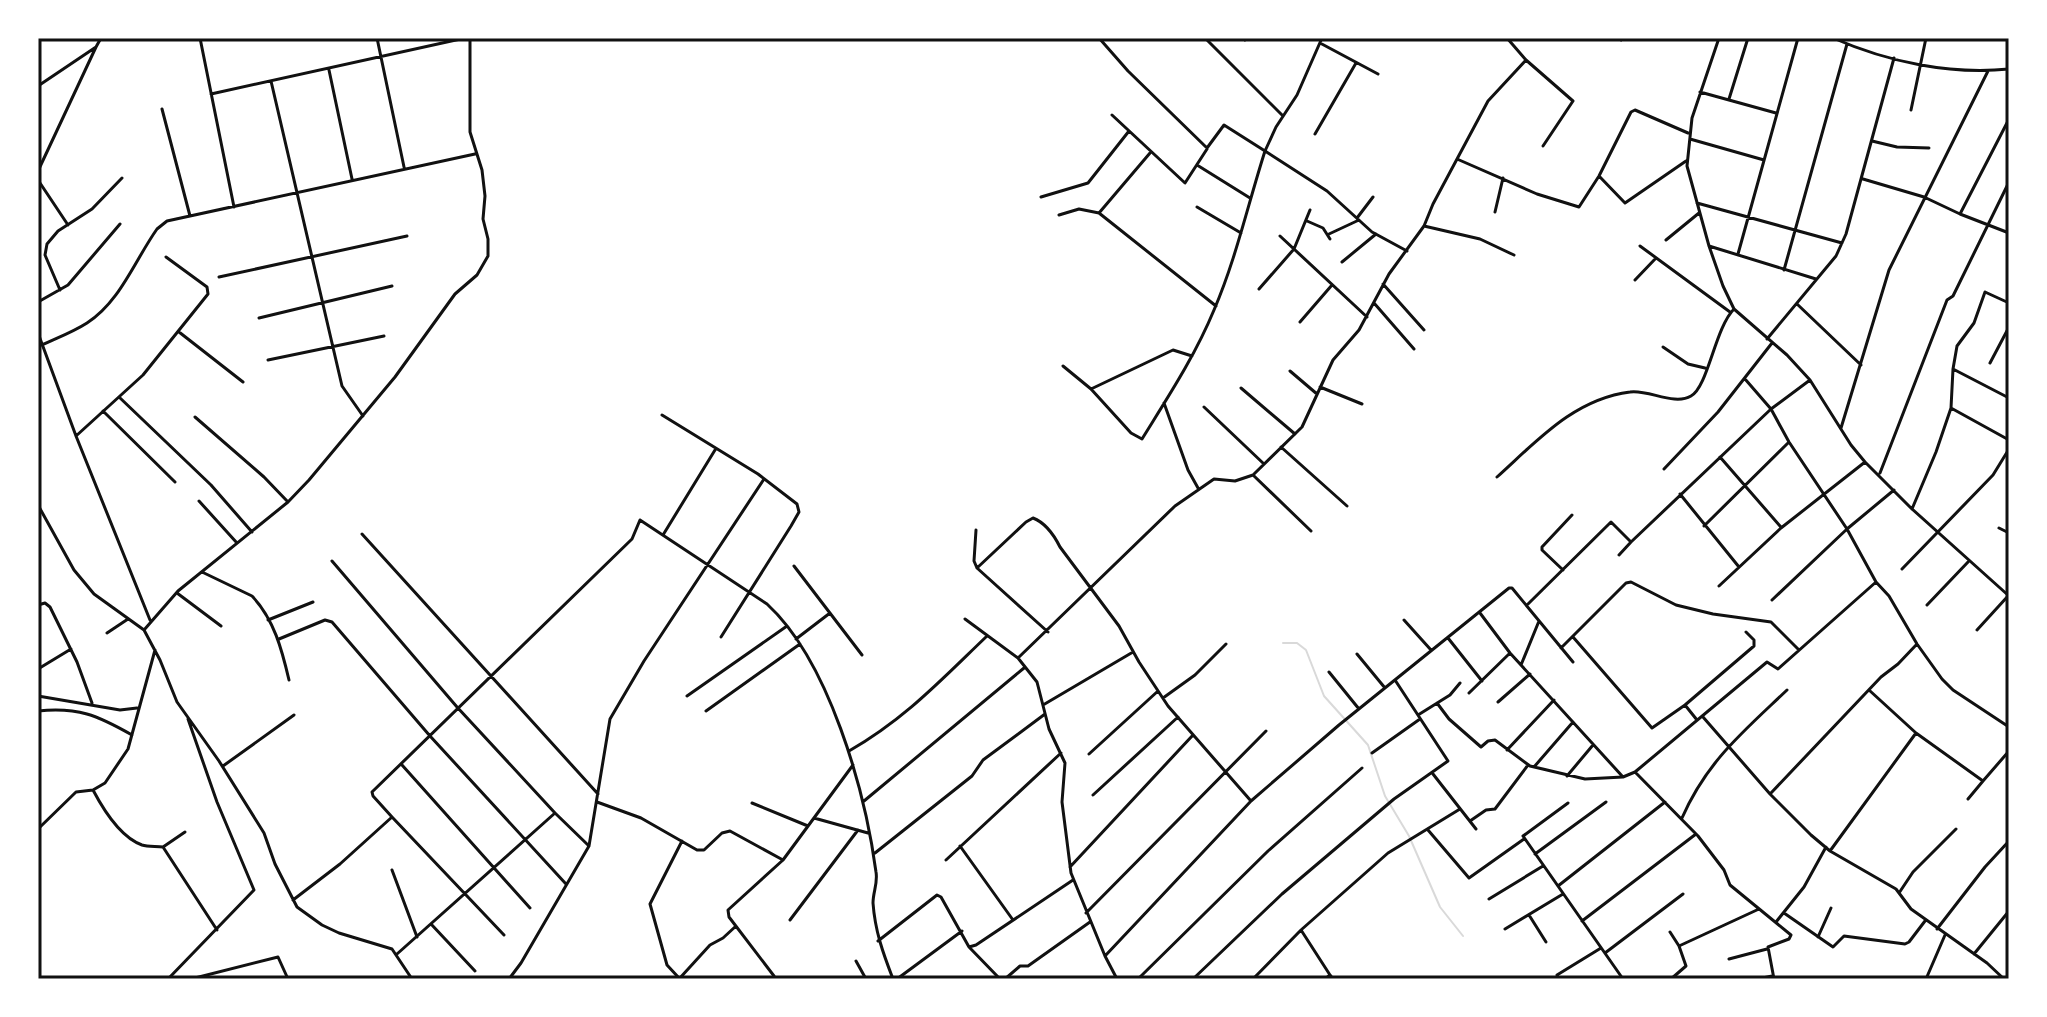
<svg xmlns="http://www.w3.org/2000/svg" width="2047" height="1017" font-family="Raleway,sans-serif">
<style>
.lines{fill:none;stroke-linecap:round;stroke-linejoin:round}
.stream{stroke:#d9d9d9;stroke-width:2}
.minor{stroke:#111;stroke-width:3}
.neatline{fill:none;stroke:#111;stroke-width:3}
</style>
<rect width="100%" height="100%" fill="#fff"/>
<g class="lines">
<!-- stream -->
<path class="stream" d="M1283,643h14l9,7 18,46 44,49 17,51 24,40 31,71 23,29"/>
<!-- minor -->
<path class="minor" d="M200,38l34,169
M377,38l27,129
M1099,38l29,33 79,77 17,-23 41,26 11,-24 21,-32 25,-57
M1205,38l78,78
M1244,38l1,2
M1507,38l19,22 47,41 -30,45
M1719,38l-27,80 -5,48 22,80 14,40 11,23 53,46 23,25 41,65 14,17 47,47 97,87
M1833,38c55,24 117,37 176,31
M1621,40l1,-2
M1320,43l58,31
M329,70l23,109
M271,81l71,305 21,30
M38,86l58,-39 5,-9
M1700,92l76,21
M211,94l254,-56
M1729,99l19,-61
M162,109l28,107
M1911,110l15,-72
M1112,115l73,68 22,-34
M2009,119l-49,95 49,19
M1315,134l41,-71
M1690,139l74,21
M1872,141l25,6 32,1
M1457,159l80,35 42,13 20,-31 32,-64 4,-2 53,23
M1197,165l53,33
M38,171l58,-124
M1599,176l26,27 61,-42
M1863,179l61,18 36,17
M38,180l30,45
M1041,197l47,-14 41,-52
M1697,203l145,40
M1197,207l44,26
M1495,212l8,-34
M1099,213l51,-60
M1059,215l20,-6 20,4 117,93
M1357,218l16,-21
M1307,221l16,7 7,11
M1424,226l56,13 34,16
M1329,234l30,-14
M1280,236l87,81
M1666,240l33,-27
M1640,246l90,66
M1709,246l107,33
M1738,254l60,-216
M1342,262l34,-28
M1784,270l63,-226
M219,277l188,-41
M1635,280l21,-22
M1383,284l41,46
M1259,289l35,-40 16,-39
M60,290l-15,-35 2,-11 11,-13 34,-22 30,-31
M38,302l30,-17 52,-61
M1374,303l40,46
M1797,304l64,61
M259,318l133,-32
M1300,322l32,-37
M179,332l64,50
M38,333l38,103 74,184
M1767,339l69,-83 10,-22 48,-176
M42,345c15,-7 31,-13 45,-22 33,-21 48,-63 70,-94l10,-8 308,-67
M1663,347l25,17 17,4
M268,360l116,-24
M1990,363l19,-36
M1063,366l28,23 40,44 11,6c26,-42 53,-83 72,-129 22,-51 34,-106 51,-159l62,40 45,41 35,19
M1953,369l56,29
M1290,371l27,23
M1745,379l26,30 18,33 58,87 29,53 13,14 28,48 25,35 11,11 56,37
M1320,387l42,17
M1241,388l54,46
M1091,389l82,-39 19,6
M119,397l92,88 41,47
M1164,403l24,67 10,18
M1204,407l60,57
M1951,408l58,32
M103,411l72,71
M662,415l96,59 39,30 2,8 -8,14 -70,111
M195,417l69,60 24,25
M1841,428l48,-158 99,-199
M76,436l67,-61 65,-81 -1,-7 -41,-30
M1281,447l66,59
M1720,457l60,69
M1664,469l54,-57 54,-69
M1880,473l67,-173 6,-4 56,-114
M1253,475l58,56
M1497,477c40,-36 77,-78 133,-85 18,-3 44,14 61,4 17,-9 24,-68 43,-87
M1680,494l59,73
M199,501l38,42
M38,505l36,65 20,24 50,36 16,30 17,42 42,59 45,72 11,31 22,43 25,18 17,8 53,16 20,30
M1912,509l24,-57 15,-44 2,-39 4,-23 17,-23 11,-31 24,11
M1704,526l85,-84
M1999,528l10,5
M976,530l-2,31 3,7 71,64
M362,534l236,260
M663,535l52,-85
M1619,555l12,-13
M332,561l125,146 98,106 -158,141
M794,566l68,89
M977,568l49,-46 7,-4c13,5 21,17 27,29l59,79 20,36 29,44 83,95
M1902,569l91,-94 16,-26
M1563,570l-21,-20v-3l30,-32
M202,572l50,24c22,23 30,54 37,84
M1719,586l62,-58 84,-66
M177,593l44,33
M1772,600l75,-71 47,-39
M38,605l7,-2 5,4 27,55 15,41
M1527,605l84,-83 20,20 140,-133 39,-29
M1927,605l41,-43
M1480,613l30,40 113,124 12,-5 132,-110 11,7 98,-87
M965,619l53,39 19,24 12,47 16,34 -3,39 9,71 34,83 12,23
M268,620l45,-18
M1404,620l27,30
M144,630l34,-39 110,-89 21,-22 86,-103 60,-83 22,-19 11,-19v-17l-5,-20 2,-23 -3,-26 -12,-38v-94
M1977,630l31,-34
M107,633l21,-14
M1573,637l79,91 33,-23 69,-59v-6l-8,-8
M1448,638l34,43
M279,639l46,-19 7,2 98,114 136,148
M796,639l34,-26
M1561,648l65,-65 5,-1 45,23 37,9 58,8 28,28
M1357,654l28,34
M1018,658l157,-152 39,-27 21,2 18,-6 49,-48 31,-67 26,-30 30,-56 35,-48 9,-22 55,-103 38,-41
M1521,665l18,-44
M38,669l33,-20
M1329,672l30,37
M1469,693l41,-40
M38,696l82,14 17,-2
M687,696l100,-70
M1163,698l32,-23 31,-31
M1498,702l32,-28
M1437,703l12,16 32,28 7,-6 7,-1 35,26 55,13 38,-2
M1043,705l90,-53
M1685,705l12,15
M38,711c40,-4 59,4 94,24
M706,711l94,-67
M1418,715l32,-20 10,-12
M1703,717l67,77 41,41 19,16 66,38 15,20 76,54 17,16
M1916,733l67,48 26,-30
M1507,750l47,-50
M849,751c56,-32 92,-71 138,-115
M1372,753l48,-34
M1089,754l69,-63
M402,765l128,143
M223,766l71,-51
M1534,767l39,-45
M1635,772l63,64 26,34 6,15 61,50 -2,4 -21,8 6,32
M1433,774l43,55
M1567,776l26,-31
M93,790c10,19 27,47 49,55 6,2 15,1 21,2
M1771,793l110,-116 17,-13 19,-20
M1093,795l85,-78
M1968,799l15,-18
M864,801l160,-133
M597,802l44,16 56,32h7l18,-17 8,-2 53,29
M752,803l56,23
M1568,803l-45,33 100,143
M555,813l34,33
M392,817l-19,-21 -1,-4 260,-253 8,-19 127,84c62,57 98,186 109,268 2,11 -3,20 -3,31 2,28 10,50 20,76
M814,818l54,15
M1682,818c25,-57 61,-86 105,-128
M1470,821l16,-11 9,-1 33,-44
M38,829l38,-37 17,-2 12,-7 23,-34 27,-99
M1428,830l41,48 55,-39
M185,832l-22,15 54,83
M960,846l53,74
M1830,851l86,-118 -47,-43
M875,853l97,-77 11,-16 62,-46
M1535,854l71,-52
M946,860l115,-107
M1070,867l123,-132
M392,870l25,67
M1558,886l107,-84
M1899,893l14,-21 43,-43
M1489,899l54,-33
M293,900l47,-36 52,-47 112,118
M1086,913l180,-182
M1784,913l49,34 11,-11 61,8 4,-2 16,-21
M1529,915l17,27
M790,920l68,-90
M1582,921l114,-87
M1776,922l28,-35 22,-40
M431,924l44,47
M1505,929l58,-35
M1937,929l48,-62 24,-26
M1670,932l9,14 7,20 -15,13
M1818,937l13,-29
M878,941l59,-46 4,2 28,50 7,-2 97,-65
M1679,946l80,-37
M969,947l31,32
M1605,953l78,-59
M1974,954l35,-43
M1105,956l146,-155 88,-76 170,-137h3l61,74
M1729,959l38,-10
M856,961l10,18
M1330,975l-29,-45 87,-77 72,-44
M774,976l-45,-59 -1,-7 55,-50 70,-95
M679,978l-12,-13 -17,-61 32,-63
M168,979l86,-89 -37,-88 -29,-83
M191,979l87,-22 10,22
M509,979l12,-16 68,-117 21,-127 34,-58 120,-182
M679,979l31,-34 13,-7 13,-12
M897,979l65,-48
M1005,979l15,-13h8l62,-44
M1138,979l130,-128 94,-83
M1193,979l89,-85 112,-95 54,-38 -53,-81
M1253,979l48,-49
M1325,979l5,-4 3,4
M1559,979l-2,-4 44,-27
M1758,979l14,-3
M1926,979l19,-44"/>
</g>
<!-- border -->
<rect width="2047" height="1017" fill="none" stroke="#ffffff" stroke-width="80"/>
<rect x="40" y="40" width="1967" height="937" class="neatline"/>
</svg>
